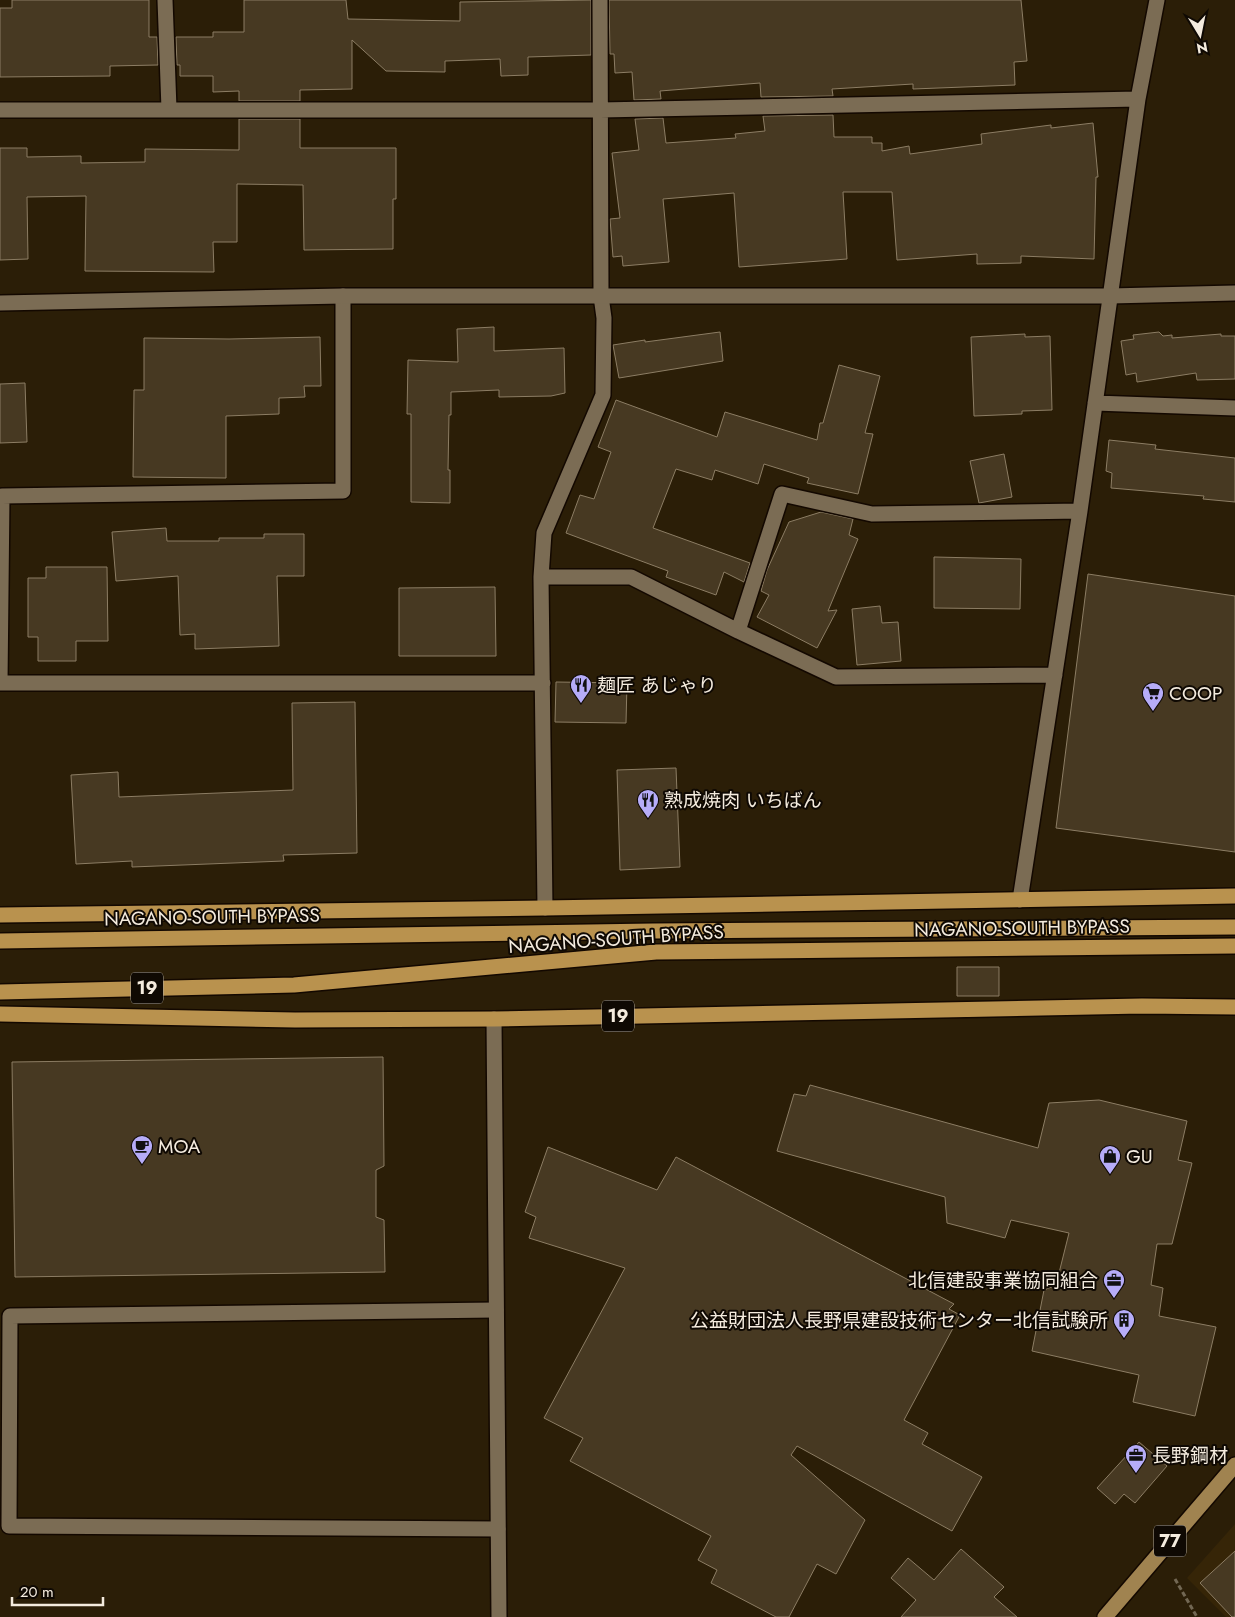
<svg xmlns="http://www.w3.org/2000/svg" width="1235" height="1617" font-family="Jost,'Noto Sans JP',sans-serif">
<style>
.built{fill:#362507}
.building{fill:#473922;stroke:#8c7d64}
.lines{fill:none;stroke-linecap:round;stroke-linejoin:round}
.street-casing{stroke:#130800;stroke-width:18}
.secondary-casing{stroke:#130800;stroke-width:18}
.primary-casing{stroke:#130800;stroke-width:18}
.highway-casing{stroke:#130800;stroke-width:18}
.path{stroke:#726753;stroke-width:3;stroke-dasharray:5 2.5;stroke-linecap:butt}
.street{stroke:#7b6c54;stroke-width:15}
.secondary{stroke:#7b6c54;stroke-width:15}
.primary{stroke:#a08350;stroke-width:15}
.highway{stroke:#b9924e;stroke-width:15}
.labels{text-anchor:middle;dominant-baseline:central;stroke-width:4;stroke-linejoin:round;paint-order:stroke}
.shield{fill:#0f0903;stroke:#afa79c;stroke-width:1}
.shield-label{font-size:18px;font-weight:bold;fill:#f4ebde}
.poi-label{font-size:19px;fill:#f4ebde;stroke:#0f0903;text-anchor:start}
.street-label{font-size:19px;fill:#f4ebde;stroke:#0f0903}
</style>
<rect width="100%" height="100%" fill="#2b1e07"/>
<!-- built -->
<path class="built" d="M1235,1524v93h-9l-39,-39z"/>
<!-- building -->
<path class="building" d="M12,0h137v37h8l1,28 -48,1v10l-110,1v-69h12z
M244,0h102l2,19 112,2v-19l131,-2v55l-63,2v18l-27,1 -1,-17 -55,2v11l-59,-1 -34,-31v49l-52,1v11h-61v-10l-26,1v-16h-33v-11h-3l-1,-28h37v-5h31z
M609,0h412l6,61 -13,1 1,23 -102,4v-5l-81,5 1,7 -72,1 -1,-14 -100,8 1,8 -27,1 -2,-28 -17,1 -1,-19h-4z
M833,115l1,22h38v6h10v8l27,-5 1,8 72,-10 -1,-10 70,-9v3l42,-5 5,54h-2l-2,82 -73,-3v7l-44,1v-10l-80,6 -5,-68h-49l4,67 -108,8 -5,-74 -71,6 6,63 -46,4 -1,-10 -9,1 -3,-38 10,-1 -8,-65 27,-3 -4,-31 28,-1 3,25 70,-5 -1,-4 30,-3 -2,-15z
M239,119h61v29h96v51h-3v50l-89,1 -1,-65 -66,-1v58h-24l1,30 -129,-1 1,-75 -59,1 1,62 -28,1v-112h27v9l54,-1v7l64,-1v-13l94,1z
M494,327v24l70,-3 1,45 -14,3 -52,1v-7l-48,2v23h-2l-1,55h2v33l-39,-1v-88h-4l1,-54 50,2 -1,-33z
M720,332l3,29 -104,17 -6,-33 32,-5v2z
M1159,332l4,4 9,-1v3l49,-4v2h14v43l-38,1 -1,-7 -59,9 -1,-9 -10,2 -5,-34 13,-2 -1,-4z
M1025,334v3l25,-1 2,74 -30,1v3l-48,2 -3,-79z
M320,337l1,49h-17l1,11 -26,1v16l-53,2v62l-93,-1 1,-87h10v-52l85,1z
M839,365l41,11 -15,57 8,1 -15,60 -51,-11 2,-5 -45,-14 -6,20 -43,-14 -3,10 -36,-11 -23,59 97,35 -6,19 -20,-10 -8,23 -50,-18 2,-6 -102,-38 14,-38 14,4 17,-47 -13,-5 18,-47 101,37 8,-25 92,28 3,-17h3z
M25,383l2,59 -27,1v-59z
M1109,440l47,5 -1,4 80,9v44l-32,-3 1,-3 -93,-8 1,-15 -6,-2z
M1004,454l8,43 -33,6 -9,-42z
M821,512l32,7 -4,16 9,4 -30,72 9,-1 -20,38 -60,-31 12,-22 -8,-4 6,-21 22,-48z
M166,528l1,13h52v-3h45v-4h40v42h-27l2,70 -84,3v-15l-15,1 -2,-59 -62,5 -4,-49z
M934,557l87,2 -1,50 -86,-1z
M46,567h61l1,74h-32v20h-38v-24h-10v-59h18z
M1088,574l147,22v256l-179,-24z
M495,587l1,69h-97v-68z
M880,606l2,17 16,-1 3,39 -44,4 -5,-56z
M556,682l71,1 -1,40 -71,-1z
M355,702l2,151 -74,2 1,6 -152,6v-6l-56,3 -5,-89 47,-3 1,25 174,-7 -1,-87z
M676,768l4,99 -60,3 -3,-100z
M957,967h42v29h-42z
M383,1057l1,109 -8,4v47l8,3 1,52 -370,5 -3,-215z
M810,1085l228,63 11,-45 50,-3 88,21 -9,39 14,3 -20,81h-15l-6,41 12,3 -4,28 57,11 -21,89 -62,-14 6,-27 -107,-24 12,-61 12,-5 13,-52 -58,-13 -6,18 -58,-15 -2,-26 -168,-46 17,-57 12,2z
M548,1147l109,43 19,-33 278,147 -5,5 11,6 -56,105 24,13 -6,11 60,33 -30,54 -155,-85 -6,9 74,65 -29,54 -19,-10 -28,53h-13l-65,-34 6,-13 -19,-10 13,-24 -141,-75 13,-23 -39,-20 81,-150 -96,-30 7,-21 -11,-5z
M1139,1442l28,24 -32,37 -11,-9 -9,10 -18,-16z
M961,1549l43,38 -10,10 23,20h-116l15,-17 -25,-22 17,-20 26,22z
M1235,1551v66h-3l-32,-34z"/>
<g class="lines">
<!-- street casing -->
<g class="street-casing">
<path id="street" d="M165,0l4,109
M0,110h600l538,-11
M343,296v195l-341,5 -2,187h543
M1095,403l140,5
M541,577h90l107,54 98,46 219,-2
M738,631l44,-137 90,20 208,-3
M1020,900l60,-389 58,-412 19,-99
M545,908l-4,-331 3,-44 59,-138 1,-77 -3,-22 -1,-296
M496,1310l-486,6 -1,210 489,3"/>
</g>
<!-- secondary casing -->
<g class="secondary-casing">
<path id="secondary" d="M0,303l343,-7h767l125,-3
M494,1019l5,598"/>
</g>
<!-- primary casing -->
<g class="primary-casing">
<path id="primary" d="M1105,1617l130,-152"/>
</g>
<!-- highway casing -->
<g class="highway-casing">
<path id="highway" d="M0,915l545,-7 690,-12
M0,941l653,-10 582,-4
M0,992l294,-7 362,-33 579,-6
M0,1014l295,6 199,-1 648,-13 93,1"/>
</g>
<!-- path -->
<path class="path" d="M1175,1579l22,38"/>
<!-- street -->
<use href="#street" class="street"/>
<!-- secondary -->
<use href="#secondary" class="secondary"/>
<!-- primary -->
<use href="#primary" class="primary"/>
<!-- highway -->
<use href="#highway" class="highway"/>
</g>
<!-- icons -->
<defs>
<g id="restaurant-pin" transform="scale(1.125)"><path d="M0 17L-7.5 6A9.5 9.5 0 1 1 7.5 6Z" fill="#b6acf8" stroke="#0f0903"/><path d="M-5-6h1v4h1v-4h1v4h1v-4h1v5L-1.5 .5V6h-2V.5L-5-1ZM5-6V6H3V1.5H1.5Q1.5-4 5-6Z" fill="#111"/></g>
<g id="supermarket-pin" transform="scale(1.125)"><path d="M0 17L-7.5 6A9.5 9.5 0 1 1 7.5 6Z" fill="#b6acf8" stroke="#0f0903"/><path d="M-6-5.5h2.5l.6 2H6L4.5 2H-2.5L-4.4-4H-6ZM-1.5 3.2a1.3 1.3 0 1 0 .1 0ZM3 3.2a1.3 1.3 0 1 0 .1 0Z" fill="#111"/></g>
<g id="cafe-pin" transform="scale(1.125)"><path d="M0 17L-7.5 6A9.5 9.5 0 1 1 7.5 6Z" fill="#b6acf8" stroke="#0f0903"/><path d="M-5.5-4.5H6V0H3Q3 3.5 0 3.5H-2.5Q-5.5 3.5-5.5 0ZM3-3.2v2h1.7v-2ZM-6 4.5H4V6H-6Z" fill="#111"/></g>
<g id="shop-pin" transform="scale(1.125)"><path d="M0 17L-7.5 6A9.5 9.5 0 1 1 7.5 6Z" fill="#b6acf8" stroke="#0f0903"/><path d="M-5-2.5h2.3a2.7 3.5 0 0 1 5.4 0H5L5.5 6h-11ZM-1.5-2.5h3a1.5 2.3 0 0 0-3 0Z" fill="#111"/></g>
<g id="office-pin" transform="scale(1.125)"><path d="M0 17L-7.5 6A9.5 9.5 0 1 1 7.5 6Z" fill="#b6acf8" stroke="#0f0903"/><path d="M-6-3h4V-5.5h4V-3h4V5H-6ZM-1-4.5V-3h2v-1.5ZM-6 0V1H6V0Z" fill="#111"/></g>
<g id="building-pin" transform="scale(1.125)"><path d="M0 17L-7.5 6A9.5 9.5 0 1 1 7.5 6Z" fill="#b6acf8" stroke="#0f0903"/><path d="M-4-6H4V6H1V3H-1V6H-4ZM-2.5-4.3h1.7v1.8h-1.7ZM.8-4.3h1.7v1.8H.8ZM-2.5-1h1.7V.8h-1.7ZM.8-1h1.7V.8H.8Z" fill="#111"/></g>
</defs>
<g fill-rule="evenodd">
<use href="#restaurant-pin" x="581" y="685"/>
<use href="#supermarket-pin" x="1153" y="693"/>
<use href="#restaurant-pin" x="648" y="800"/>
<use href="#cafe-pin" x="142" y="1146"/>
<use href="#shop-pin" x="1110" y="1156"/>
<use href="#office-pin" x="1114" y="1280"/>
<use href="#building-pin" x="1124" y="1320"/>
<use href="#office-pin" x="1136" y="1455"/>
</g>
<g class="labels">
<!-- shield labels -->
<g class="shield">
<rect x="131" y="972.5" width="32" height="31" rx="4"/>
<rect x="602" y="1000.5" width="32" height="31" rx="4"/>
<rect x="1154" y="1525.5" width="32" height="31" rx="4"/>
</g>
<g class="shield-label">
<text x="147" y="988">19</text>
<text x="618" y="1016">19</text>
<text x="1170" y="1541">77</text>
</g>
<!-- poi labels -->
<g class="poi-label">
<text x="597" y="685">麺匠 あじゃり</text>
<text x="1169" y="693">COOP</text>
<text x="664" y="800">熟成焼肉 いちばん</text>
<text x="158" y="1146">MOA</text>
<text x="1126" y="1156">GU</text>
<text x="1098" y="1280" text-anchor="end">北信建設事業協同組合</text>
<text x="1108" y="1320" text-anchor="end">公益財団法人長野県建設技術センター北信試験所</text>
<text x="1152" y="1455">長野鋼材</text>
</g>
<!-- street labels -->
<g class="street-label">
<text transform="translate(212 917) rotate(-1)">NAGANO-SOUTH BYPASS</text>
<text transform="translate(1022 928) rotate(-1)">NAGANO-SOUTH BYPASS</text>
<text transform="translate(616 939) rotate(-4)">NAGANO-SOUTH BYPASS</text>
</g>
</g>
<!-- north arrow -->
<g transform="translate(1200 35) rotate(170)" stroke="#0f0903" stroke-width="4" paint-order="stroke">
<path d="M0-4L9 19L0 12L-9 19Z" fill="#f4ebde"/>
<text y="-8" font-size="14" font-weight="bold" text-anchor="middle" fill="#f4ebde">N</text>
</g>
<!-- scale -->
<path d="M12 1597v8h91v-8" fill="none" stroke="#f4ebde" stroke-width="2.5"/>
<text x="20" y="1597" font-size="15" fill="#f4ebde" stroke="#0f0903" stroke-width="4" paint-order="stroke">20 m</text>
</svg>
